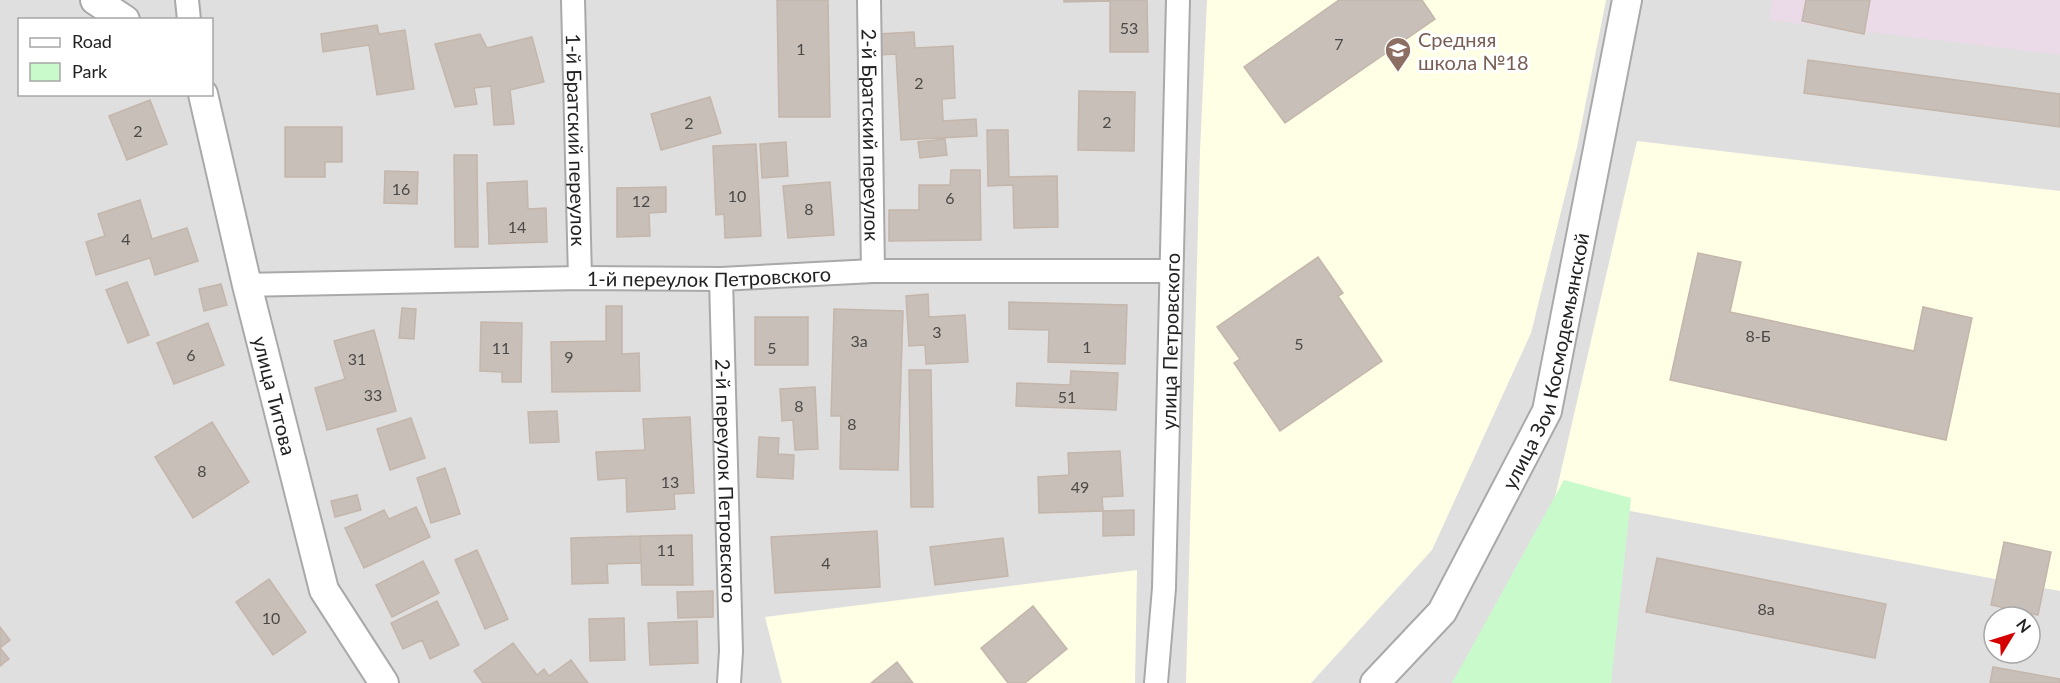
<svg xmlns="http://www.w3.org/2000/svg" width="2060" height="683" font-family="Lato,sans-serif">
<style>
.residential{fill:#e0dfdf;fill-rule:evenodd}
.industrial{fill:#ebdbe8}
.education{fill:#ffffe5}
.park{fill:#c8facc}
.building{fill:#c7bfb8;stroke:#c4b6ab;stroke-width:1.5}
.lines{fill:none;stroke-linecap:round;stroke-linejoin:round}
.minor-casing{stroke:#a9a9a9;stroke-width:26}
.tertiary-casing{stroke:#a9a9a9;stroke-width:32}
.minor{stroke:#fff;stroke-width:22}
.tertiary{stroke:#fff;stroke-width:28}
.labels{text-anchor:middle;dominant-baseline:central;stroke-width:6;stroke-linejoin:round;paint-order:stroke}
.number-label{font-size:16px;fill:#4b4948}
.education-label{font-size:20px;fill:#785e54;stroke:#fff;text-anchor:start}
.street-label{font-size:20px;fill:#222;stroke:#fff}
</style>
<rect width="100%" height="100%" fill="#f2efe9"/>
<!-- residential -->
<path class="residential" d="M0,0h2060v683h-2060zM20,20h192v74h-192zM1994,617h36v36h-36z"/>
<!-- industrial -->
<path class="industrial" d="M1772,0h288v55l-290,-35z"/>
<!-- education -->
<path class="education" d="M1207,0h399l-29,147 -46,186 -99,217 -121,133h-125l14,-532z
M1637,141l423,50v400l-505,-94z
M1137,570l-2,113h-353l-17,-66z"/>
<!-- park -->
<path class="park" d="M1564,480l67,18 -20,185h-159z"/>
<!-- building -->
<path class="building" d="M777,0h51l2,117h-51z
M1064,0h83l1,52h-38v-51l-46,1z
M1339,0h83l13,19 -150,104 -41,-56z
M1806,0h64l-6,34 -62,-13z
M377,25l2,9 26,-4 9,59 -37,6 -8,-50 -46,7 -2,-18z
M914,32l1,16 38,-2 2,52 -13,1 1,22 33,-2 1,17 -76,4 -5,-86 -18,1 -1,-21z
M480,34l7,14 45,-11 12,45 -34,8 4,34 -20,1 -3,-39 -17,2 3,16 -22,3 -20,-63z
M1808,60l252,34v33l-256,-34z
M1079,91l56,1 -1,59 -56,-1z
M710,97l11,36 -60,17 -10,-36z
M150,100l17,44 -40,16 -18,-44z
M285,127h57v35h-17v15h-40z
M987,130h21l1,47 48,-1 1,51 -44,1 -1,-43 -25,1z
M945,139l2,16 -27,3 -2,-16z
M786,142l2,34 -26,2 -2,-34z
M756,144l5,92 -36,2 -1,-24 -8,1 -3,-69z
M454,155h23l1,92h-23z
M951,170h29l1,70 -92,1v-31h30v-25h31z
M385,171l33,1 -1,32 -33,-1z
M527,181l1,28 18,-1 1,34 -58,2 -2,-61z
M830,182l4,53 -46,3 -5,-52z
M666,187v25l-17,1 1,23 -33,1v-49z
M140,200l12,39 35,-11 11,33 -43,14 -5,-17 -54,17 -10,-33 19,-6 -7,-22z
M1698,253l43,9 -11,50 184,39 9,-44 49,11 -26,122 -276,-60z
M1318,257l25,36 -5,3 44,65 -102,70 -46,-68 6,-4 -23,-32z
M127,282l22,53 -21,8 -22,-53z
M221,284l6,21 -23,6 -5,-22z
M928,294l1,23 36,-2 3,47 -42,2 -1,-19 -16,1 -3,-50z
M1009,302l118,3 -2,59 -77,-2 1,-32 -40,-1z
M606,306h16v48l17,-1 1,38 -88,1 -1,-50 55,-1z
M402,308l14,1 -2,30 -15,-1z
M834,309l69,2 -5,159 -58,-1 1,-53h-10z
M755,317h53v48h-53z
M481,322l41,1 -1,59h-19v-10l-22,-1z
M208,323l16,42 -50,19 -17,-41z
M374,330l22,81 -69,19 -12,-42 30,-9 -11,-38z
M909,370h22l2,137h-22z
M1071,371l47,2 -2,37 -100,-4 1,-23 53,2z
M815,387l3,62 -23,1 -2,-30 -11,1 -2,-32z
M557,411l2,31 -29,1 -2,-31z
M690,417l4,76 -20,1 1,15 -48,3 -1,-34 -28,2 -2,-28 49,-2 -2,-31z
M411,418l14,40 -35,12 -13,-41z
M212,422l37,60 -56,36 -38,-61z
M759,437l20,1 -1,16 16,1 -1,24 -36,-2z
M1120,451l3,45 -21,1 1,14 -64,2 -1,-36 31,-2 -1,-22z
M445,468l15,46 -29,9 -14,-45z
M357,495l4,15 -26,7 -4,-16z
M416,507l14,30 -66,31 -19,-40 39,-18 5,9z
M1134,510v25l-31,1v-25z
M877,531l3,56 -105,6 -4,-56z
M692,535l1,50h-51l-2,-49z
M640,536l1,27 -34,1 1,19 -36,1 -1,-46z
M1003,538l5,38 -73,9 -5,-38z
M2004,542l47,10 -13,63 -47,-10z
M477,550l31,69 -23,10 -30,-69z
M1657,558l229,46 -11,54 -229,-46z
M423,561l16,32 -47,24 -16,-32z
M269,579l37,53 -33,23 -37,-53z
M713,591v26l-35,1 -1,-26z
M437,601l22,44 -29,14 -8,-19 -19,9 -12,-26z
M1033,606l34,43 -42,34h-17l-27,-35z
M624,618l1,42 -35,1 -1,-42z
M697,621l1,42 -48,2 -2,-42z
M0,627l10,13 -10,8 9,11 -9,7z
M513,643l24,32 7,-6 5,7 22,-16 17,23h-105l-9,-12z
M897,662l16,21h-42z
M1993,667l67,12v4h-70z"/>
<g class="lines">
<!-- minor casing -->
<g class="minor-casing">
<g id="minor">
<path d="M187,0l2,20"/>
<path id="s1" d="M573,0l7,278"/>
<path id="s2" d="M869,0l4,271"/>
<path id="s3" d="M721,279l10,372 -2,32"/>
<path id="s4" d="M247,285l333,-7 141,1 152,-8h298"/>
<path id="s5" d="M1156,683l8,-95 14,-588"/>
</g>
</g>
<!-- tertiary casing -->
<g class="tertiary-casing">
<g id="tertiary">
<path d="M95,0l30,20"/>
<path id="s6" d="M203,94l44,191 77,305 60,93"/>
<path id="s7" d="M1375,683l67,-71 105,-201 80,-411"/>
</g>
</g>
<!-- minor -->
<use href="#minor" class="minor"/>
<!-- tertiary -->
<use href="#tertiary" class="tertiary"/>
</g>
<!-- icons -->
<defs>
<g id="school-pin" transform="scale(1.35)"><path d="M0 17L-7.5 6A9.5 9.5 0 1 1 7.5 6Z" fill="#8d6e63" stroke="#fff"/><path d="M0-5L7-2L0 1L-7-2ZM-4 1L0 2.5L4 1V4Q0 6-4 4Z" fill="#fff"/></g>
</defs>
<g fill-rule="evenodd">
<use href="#school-pin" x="1398" y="50"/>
</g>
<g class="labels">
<!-- number labels -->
<g class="number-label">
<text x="1129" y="27">53</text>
<text x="1339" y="43">7</text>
<text x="801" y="48">1</text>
<text x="919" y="82">2</text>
<text x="1107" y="121">2</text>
<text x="689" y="122">2</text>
<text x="138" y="130">2</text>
<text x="401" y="188">16</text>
<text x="737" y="195">10</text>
<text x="950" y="197">6</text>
<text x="641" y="200">12</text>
<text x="809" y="208">8</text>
<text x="517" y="226">14</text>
<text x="126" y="238">4</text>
<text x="937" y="331">3</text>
<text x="1758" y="335">8-Б</text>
<text x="859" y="340">3а</text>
<text x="1299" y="343">5</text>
<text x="1087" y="346">1</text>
<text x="501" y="347">11</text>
<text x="772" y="347">5</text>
<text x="191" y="354">6</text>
<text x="569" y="356">9</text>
<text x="357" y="358">31</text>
<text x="373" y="394">33</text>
<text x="1067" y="396">51</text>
<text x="799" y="405">8</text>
<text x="852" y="423">8</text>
<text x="202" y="470">8</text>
<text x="670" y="481">13</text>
<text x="1080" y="486">49</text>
<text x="666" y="549">11</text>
<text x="826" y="562">4</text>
<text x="1766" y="608">8а</text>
<text x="271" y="617">10</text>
</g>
<!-- education labels -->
<g class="education-label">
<text x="1418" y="39">Средняя<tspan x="1418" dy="23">школа №18</tspan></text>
</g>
<!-- street labels -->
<g class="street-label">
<text stroke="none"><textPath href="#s2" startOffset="135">2-й Братский переулок</textPath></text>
<text stroke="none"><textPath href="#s1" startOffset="140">1-й Братский переулок</textPath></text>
<text stroke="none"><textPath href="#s4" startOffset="462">1-й переулок Петровского</textPath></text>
<text stroke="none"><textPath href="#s5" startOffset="342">улица Петровского</textPath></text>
<text stroke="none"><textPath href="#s7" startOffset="372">улица Зои Космодемьянской</textPath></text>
<text stroke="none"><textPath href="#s6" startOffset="310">улица Титова</textPath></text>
<text stroke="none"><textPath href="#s3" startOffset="202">2-й переулок Петровского</textPath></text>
</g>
</g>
<!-- legend -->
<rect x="18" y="18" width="195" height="78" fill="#ffffff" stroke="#a7a7a7" stroke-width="1.5"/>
<rect x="30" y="38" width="30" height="9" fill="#ffffff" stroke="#a7a7a7" stroke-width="1.5"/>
<text x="72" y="48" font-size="18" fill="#222222">Road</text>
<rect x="30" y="63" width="30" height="18" fill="#c8facc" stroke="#a7a7a7" stroke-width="1.5"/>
<text x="72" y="78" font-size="18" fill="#222222">Park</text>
<!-- north arrow -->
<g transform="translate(2012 635) rotate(52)"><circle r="28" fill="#ffffff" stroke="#a7a7a7" stroke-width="1.5"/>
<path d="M0-4.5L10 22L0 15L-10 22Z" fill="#d40000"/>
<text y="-9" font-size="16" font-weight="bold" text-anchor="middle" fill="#222222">N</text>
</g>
</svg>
